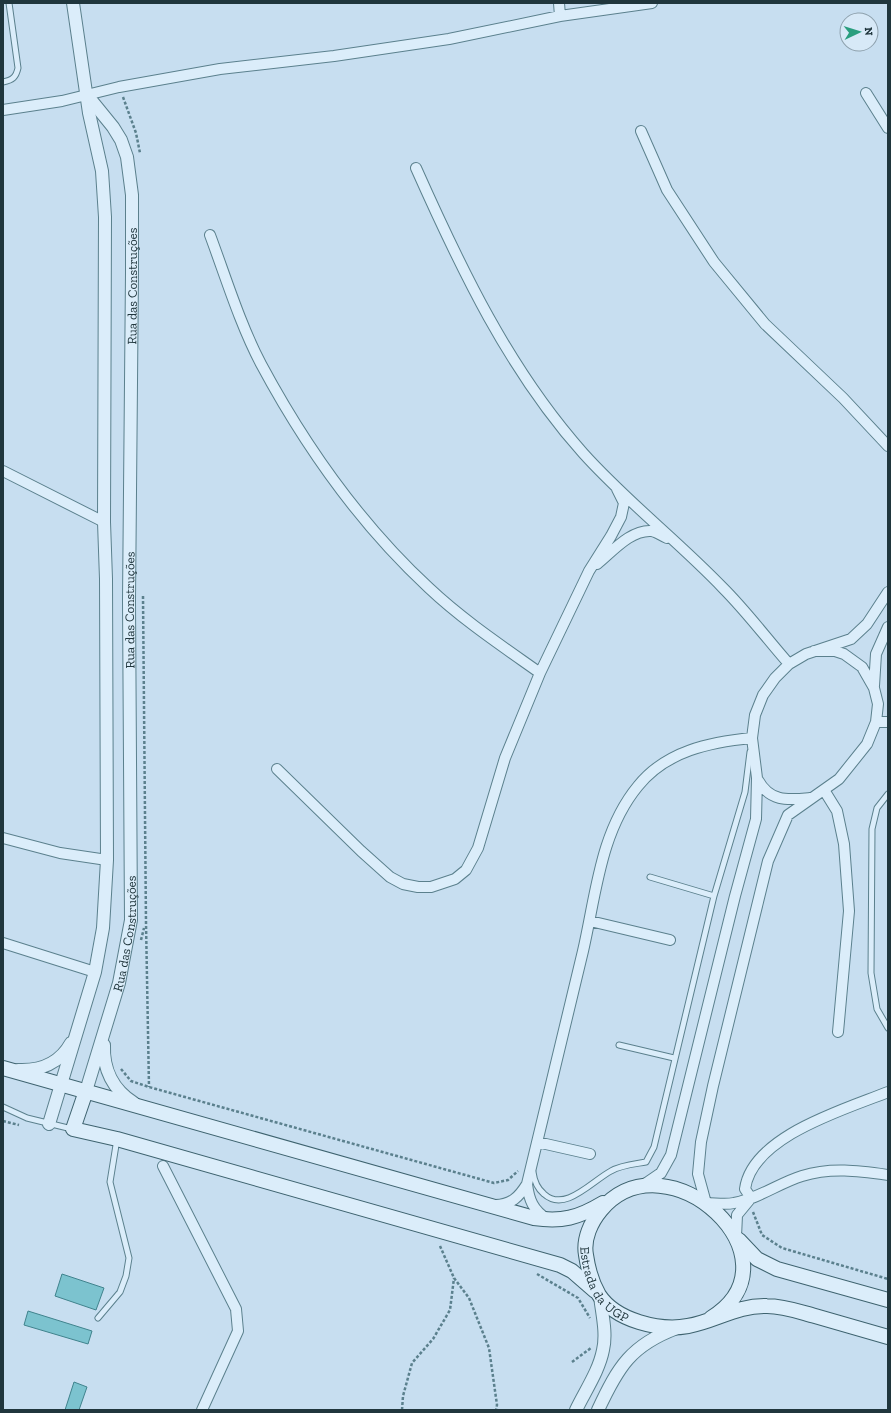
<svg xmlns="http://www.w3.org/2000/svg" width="891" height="1413" font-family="'Zilla Slab',serif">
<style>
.building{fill:#7cc3cf;stroke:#40838d}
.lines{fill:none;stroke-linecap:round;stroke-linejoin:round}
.service-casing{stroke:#5b808d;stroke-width:7}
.minor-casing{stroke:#5b808d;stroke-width:12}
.tertiary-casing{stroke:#5b808d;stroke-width:14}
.secondary-casing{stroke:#3e636f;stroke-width:16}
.path{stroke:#5b808d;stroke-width:2.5;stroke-dasharray:3 2;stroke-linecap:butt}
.service{stroke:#dbedfa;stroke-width:5}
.minor{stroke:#dbedfa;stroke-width:10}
.tertiary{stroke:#dbedfa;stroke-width:12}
.secondary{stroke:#dbedfa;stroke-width:14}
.labels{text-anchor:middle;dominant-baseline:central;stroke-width:3.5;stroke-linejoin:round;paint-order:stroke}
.street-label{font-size:13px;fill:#20363d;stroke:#d7e9f7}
</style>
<rect width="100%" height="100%" fill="#c7def0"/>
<!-- building -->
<path class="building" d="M62,1274l42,14 -8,22 -41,-14z
M28,1311l64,20 -4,13 -64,-19z
M74,1382l13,5 -8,23h-14z"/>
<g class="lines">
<!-- service casing -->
<g class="service-casing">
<path id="service" d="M3,82c10,-2 13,-5 15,-14l-9,-65
M888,794l-11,14 -5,21 -1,144 6,36 11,19
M650,877l64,19
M619,1045l55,13
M3,1107l24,11 45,11
M533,1172c1,8 5,17 11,22 21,19 48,-13 67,-23 10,-6 24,-7 35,-9l8,-15 60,-251 31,-104 5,-40
M98,1318l22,-26 6,-16 3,-18 -19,-76 7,-43"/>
</g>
<!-- minor casing -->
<g class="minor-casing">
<path id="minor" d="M559,3l1,13
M866,93l22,35
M3,110l59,-9 57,-14 101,-18 114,-13 115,-17 111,-23 92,-13
M641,131l26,59 47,72 51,62 78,74 45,48
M416,168c45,101 93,202 167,285 43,48 95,88 140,135 24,24 44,51 66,76
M210,235c16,43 30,89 51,129 44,82 100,161 168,224 34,32 73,58 111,85
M3,471l101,51
M597,564c15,-12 34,-35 55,-33 5,1 10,5 15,7
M814,651h21l9,3 18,13 12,21 4,16 -2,18 -9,22 -28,35 -51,36 -20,46 -55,225 -12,56 -3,32 8,29c9,0 19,2 28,0 24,-4 45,-20 68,-27 29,-9 57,-5 86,-1
M874,686l2,-32 12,-27
M876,722h12
M277,769l84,82 29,26 13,7 15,3h13l24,-8 11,-9 12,-22 27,-90 35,-85 49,-102 22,-35 10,-19 3,-14 -7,-14
M758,780c12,22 29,20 52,18
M824,790l13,21 7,33 5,67 -11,121
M3,838l57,15 47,7
M590,921l80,19
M3,943l92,29
M537,1142l53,12
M163,1166l73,143 2,22 -36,79
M527,1184c2,16 6,26 20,35
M642,1186l19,-13 10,-18 64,-259 21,-77 1,-41 -5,-40 3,-23 8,-20 12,-17 14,-14 17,-10 45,-15 16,-15 21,-32
M751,1198l-6,-9c7,-53 101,-80 143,-97
M495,1205c16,0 24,-8 32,-21 19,-78 37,-155 56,-233 13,-56 17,-119 55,-165 28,-35 72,-44 114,-48
M736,1237l1,-22 14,-17"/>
</g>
<!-- tertiary casing -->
<g class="tertiary-casing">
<g id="tertiary">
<path d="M104,1045c-1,24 9,45 30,58"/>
<path d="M18,1070c22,1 42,-7 53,-27"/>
<path id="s1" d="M86,1091l33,-108 12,-63 -2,-319 3,-328v-78l-5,-38 -6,-17 -8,-13 -26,-32"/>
<path d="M49,1124l46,-152 8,-44 4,-68 -1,-281 -2,-57 1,-305 -3,-46 -13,-58 -16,-110"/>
<path d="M576,1410c9,-19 23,-39 27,-60 4,-17 -1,-36 -3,-54"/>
<path d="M598,1410c20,-43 33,-65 79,-82"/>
</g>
</g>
<!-- secondary casing -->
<g class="secondary-casing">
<g id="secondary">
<path d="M3,1068l531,150c28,4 44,0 69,-15"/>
<path d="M86,1091l-13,38 44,10 443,126 12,6 23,20"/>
<path d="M739,1240l18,19 20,10 111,31"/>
<path id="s2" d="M711,1318c95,-59 -44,-186 -110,-108 -10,12 -18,29 -15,45 2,14 6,28 13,40 17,26 61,36 89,31 28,-5 49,-21 79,-20 17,0 33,6 48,10 25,7 49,14 73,21"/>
</g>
</g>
<!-- path -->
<path class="path" d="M123,97l13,36 4,20
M143,596l3,327 3,164
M141,940l3,-12
M121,1069l10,12 18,6 345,96 14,-3 10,-9
M3,1121l16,4
M753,1212l9,23 20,13 106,31
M440,1246l14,32 15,20 20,50 8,57 -1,5
M537,1274l41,24 12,20
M572,1362l19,-14
M402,1410l1,-14 9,-33 21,-24 17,-29 4,-32"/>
<!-- service -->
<use href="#service" class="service"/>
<!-- minor -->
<use href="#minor" class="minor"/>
<!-- tertiary -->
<use href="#tertiary" class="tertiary"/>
<!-- secondary -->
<use href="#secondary" class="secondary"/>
</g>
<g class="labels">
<!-- street labels -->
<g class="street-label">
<text stroke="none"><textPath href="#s1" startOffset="811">Rua das Construções</textPath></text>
<text stroke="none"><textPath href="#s1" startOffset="487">Rua das Construções</textPath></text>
<text stroke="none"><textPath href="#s1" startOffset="163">Rua das Construções</textPath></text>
<text stroke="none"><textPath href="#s2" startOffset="340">Estrada da UGP</textPath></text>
</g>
</g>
<!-- border -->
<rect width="891" height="1413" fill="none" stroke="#20363d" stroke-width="8"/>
<!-- north arrow -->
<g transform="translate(859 32) rotate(86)"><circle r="19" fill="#d7e9f7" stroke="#8ea1ad"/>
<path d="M0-3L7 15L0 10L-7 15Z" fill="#299e7e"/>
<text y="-6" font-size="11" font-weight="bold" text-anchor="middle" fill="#20363d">N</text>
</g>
</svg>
